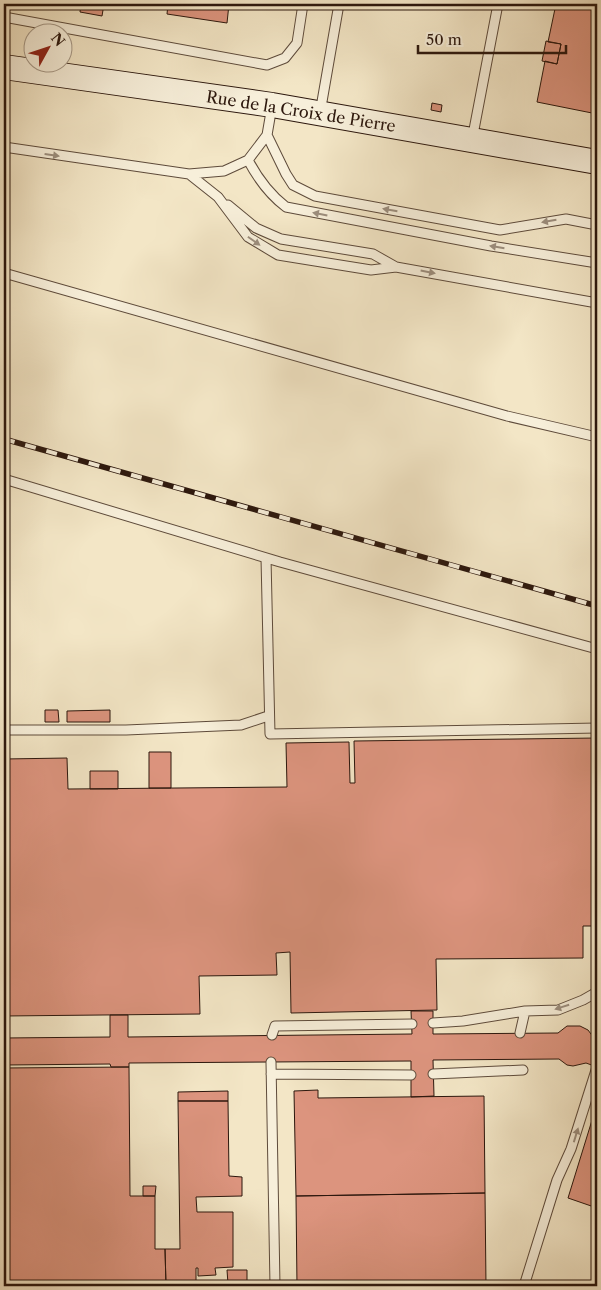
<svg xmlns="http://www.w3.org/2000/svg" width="601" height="1290" font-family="'Libre Caslon Text',serif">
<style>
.building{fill:#dc947e;stroke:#2c170d}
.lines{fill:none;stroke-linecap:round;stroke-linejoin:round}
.service-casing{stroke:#5e4b3b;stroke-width:11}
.secondary-casing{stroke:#2c170d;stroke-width:26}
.service{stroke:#f7efda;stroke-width:9}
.secondary{stroke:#f7efda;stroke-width:24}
.rail-casing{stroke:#2c170d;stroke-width:5.5}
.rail{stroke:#f7efda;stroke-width:4;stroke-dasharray:11;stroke-linecap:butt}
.oneway{fill:#9c8e7e}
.labels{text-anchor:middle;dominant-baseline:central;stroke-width:5;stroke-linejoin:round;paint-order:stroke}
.street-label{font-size:16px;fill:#2c170d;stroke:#f7efda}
</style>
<rect width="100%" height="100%" fill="#f3e6c6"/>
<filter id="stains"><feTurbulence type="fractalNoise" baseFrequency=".004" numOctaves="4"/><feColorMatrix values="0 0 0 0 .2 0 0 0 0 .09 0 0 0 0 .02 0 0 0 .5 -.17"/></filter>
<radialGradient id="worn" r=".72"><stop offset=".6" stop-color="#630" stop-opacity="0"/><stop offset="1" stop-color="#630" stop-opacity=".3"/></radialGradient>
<!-- building -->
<path class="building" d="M81,4h23l-2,12 -22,-4z
M168,4h61l-2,19 -60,-9z
M556,4h41v110l-60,-12 8,-41 12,3 4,-20 -13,-2z
M546,41l15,3 -4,20 -15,-3z
M432,103l10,2 -1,7 -10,-2z
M45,710h13l1,12h-14z
M110,710v12h-43v-11z
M597,738v190h-3v-2h-11v32l-147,1 1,51 -146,3 -1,-61 -14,1 1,22 -78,1 1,38 -196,2v-257l63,-1 1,31 219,-2 -1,-44 63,-1 1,41h5l-1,-42z
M149,752h22v36h-22z
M90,771h28v18h-28z
M411,1011h22v23l125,-1 9,-7h13l8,4 6,8 3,1v28l-11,-4 -13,3 -6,-1 -8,-6 -126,1 1,36 -23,1v-36l-282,2v4h-18l-1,-3 -106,1v-27l106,-1v-22h18v22l284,-3z
M129,1067l1,129h25v53h10l1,36 -162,1v-218z
M318,1090v8l166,-2 1,97 -189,3 -2,-105z
M228,1091v10h-50v-9z
M178,1101h50l1,75 13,1v19l-46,1 1,15h36v55l-18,1 1,7 -18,1v-8h-2v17h-30l-1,-36h15z
M597,1104v104l-29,-10z
M143,1186h13l-1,10h-12z
M485,1193l1,93h-189l-1,-90z
M597,1266v20h-6z
M227,1270h20v14h-19z"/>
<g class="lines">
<!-- service casing -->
<g class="service-casing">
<path id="service" d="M4,17l263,48 18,-7 12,-15 6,-39
M272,106l-5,29 19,39 7,11 22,11 185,34 66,-11 31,6
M320,113l19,-109
M472,140l26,-136
M4,147l185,27 29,23 30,40 30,18 93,15 25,-3 201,36
M248,160c10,19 21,34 38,47l205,39 106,17
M189,174l35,-3 24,-11 19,-25
M228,205l28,23 25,11 92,15 23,13
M4,273l503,143 90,21
M4,479l276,83 317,87
M266,558l4,176 327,-6
M4,730h122l115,-5 27,-9
M433,1023l30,-2 62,-10 33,-1 25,-10 14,-8
M520,1033l5,-22
M272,1035l3,-9 137,-2
M271,1062l4,224
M271,1074l140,1
M433,1074l90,-4
M524,1286l33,-106 14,-31 26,-82"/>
</g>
<!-- secondary casing -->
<g class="secondary-casing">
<path id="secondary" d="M4,67l268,38 325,57"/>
</g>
<!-- service -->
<use href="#service" class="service"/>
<!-- secondary -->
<use href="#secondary" class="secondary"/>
<!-- rail casing -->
<g class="rail-casing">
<path id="rail" d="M4,439l593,167"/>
</g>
<!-- rail -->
<use href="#rail" class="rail"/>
</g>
<!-- one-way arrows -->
<defs><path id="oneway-solid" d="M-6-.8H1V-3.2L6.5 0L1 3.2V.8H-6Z" transform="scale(1.25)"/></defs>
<g class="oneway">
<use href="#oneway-solid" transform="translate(52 155) rotate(8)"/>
<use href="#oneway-solid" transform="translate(390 210) rotate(-170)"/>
<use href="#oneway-solid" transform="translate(320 214) rotate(-169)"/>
<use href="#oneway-solid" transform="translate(549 221) rotate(170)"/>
<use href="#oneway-solid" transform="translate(254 241) rotate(35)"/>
<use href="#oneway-solid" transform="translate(497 247) rotate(-171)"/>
<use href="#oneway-solid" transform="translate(428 272) rotate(11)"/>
<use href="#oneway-solid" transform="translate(562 1007) rotate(163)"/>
<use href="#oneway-solid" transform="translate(576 1135) rotate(-73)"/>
</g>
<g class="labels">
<!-- street labels -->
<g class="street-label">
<text transform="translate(301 111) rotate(9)">Rue de la Croix de Pierre</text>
</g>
</g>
<!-- margin -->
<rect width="601" height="1290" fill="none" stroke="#f3e6c6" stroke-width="20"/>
<rect x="5" y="5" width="591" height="1280" fill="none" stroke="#2c170d" stroke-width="2.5"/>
<rect x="10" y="10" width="581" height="1270" fill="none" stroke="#2c170d"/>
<!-- north arrow -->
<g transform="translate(48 48) rotate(50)"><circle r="24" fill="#f7efda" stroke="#a69988"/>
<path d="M0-4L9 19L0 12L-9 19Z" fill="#8f2418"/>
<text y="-8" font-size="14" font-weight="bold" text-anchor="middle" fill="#2c170d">N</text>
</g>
<!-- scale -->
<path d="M418 45v8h148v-8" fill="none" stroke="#2c170d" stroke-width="2.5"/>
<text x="426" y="45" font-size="15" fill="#2c170d" stroke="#f7efda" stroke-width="4" paint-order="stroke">50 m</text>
<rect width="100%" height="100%" filter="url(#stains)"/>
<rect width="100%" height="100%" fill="url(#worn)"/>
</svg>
